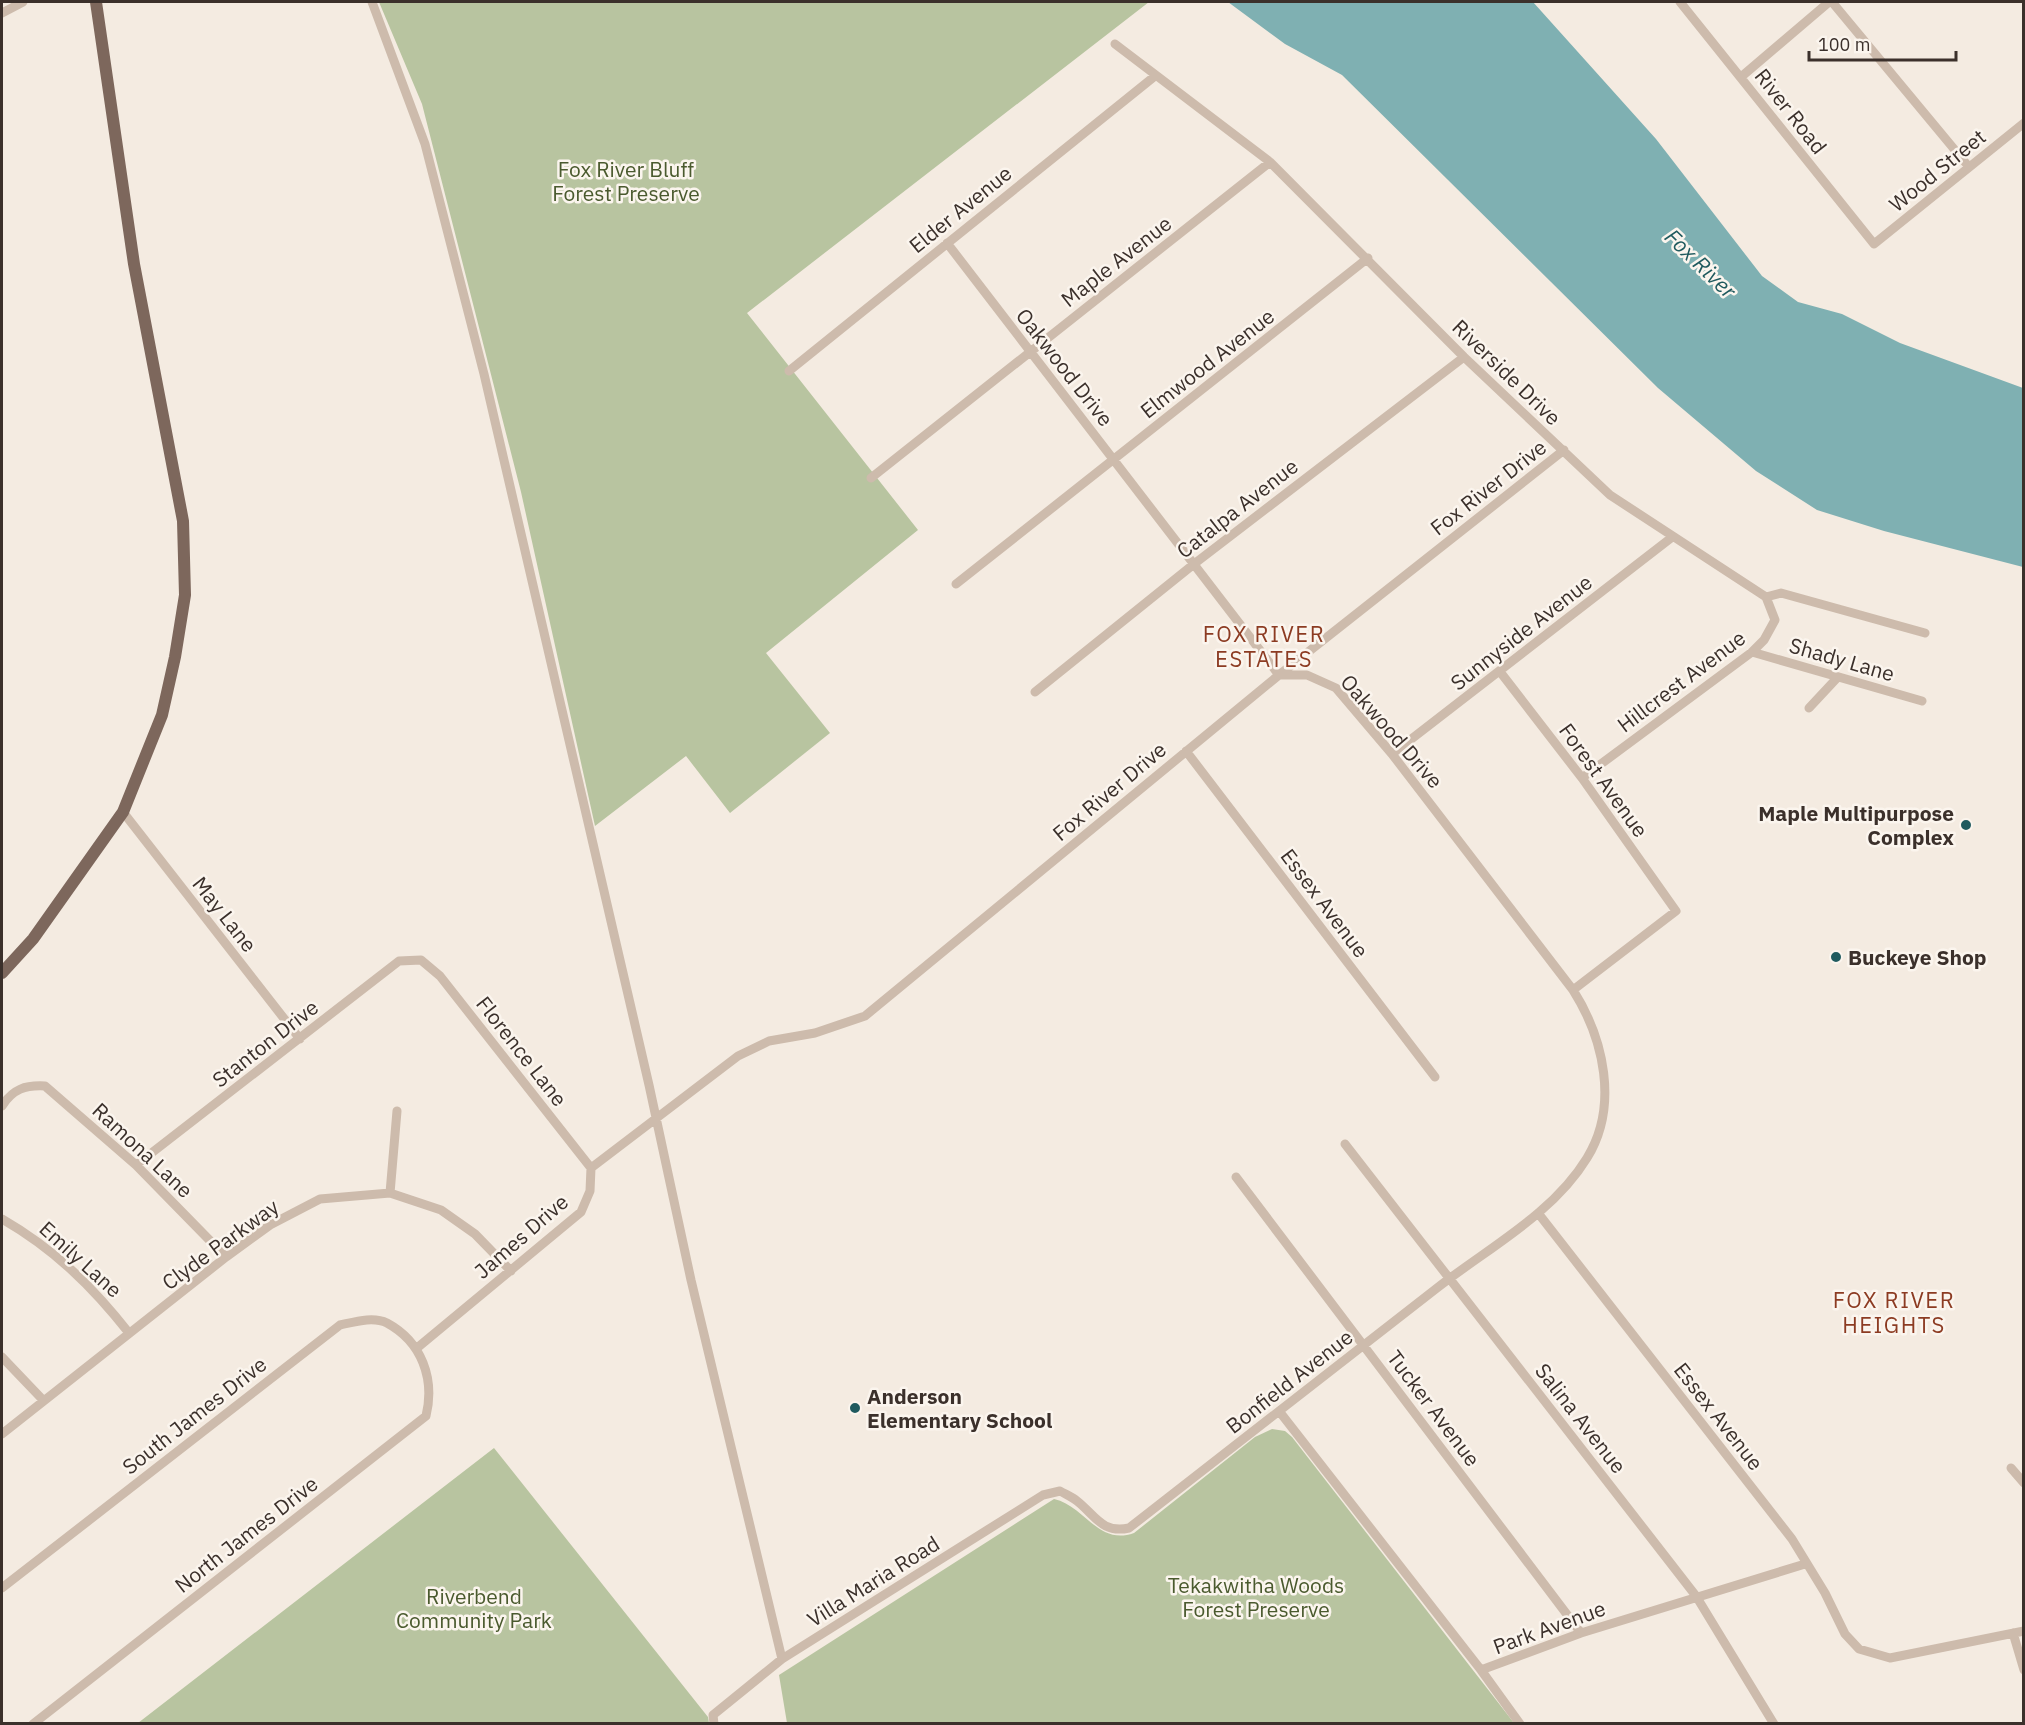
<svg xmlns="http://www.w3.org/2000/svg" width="2025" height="1725" font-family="'IBM Plex Sans',sans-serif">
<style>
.green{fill:#b8c4a0}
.water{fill:#7fb0b2}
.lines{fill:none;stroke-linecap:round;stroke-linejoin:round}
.minor{stroke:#cdbbac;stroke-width:9}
.major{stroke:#7d675c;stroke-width:12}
.poi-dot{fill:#1f5a5e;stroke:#fbf5ee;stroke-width:2}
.labels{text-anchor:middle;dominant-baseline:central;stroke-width:5;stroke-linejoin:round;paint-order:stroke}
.street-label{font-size:21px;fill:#3b302b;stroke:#fbf5ee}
.park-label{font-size:21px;fill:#4a5a2e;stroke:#fbf5ee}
.poi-label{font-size:21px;font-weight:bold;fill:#3b302b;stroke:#fbf5ee;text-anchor:start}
.water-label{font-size:22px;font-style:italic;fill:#1f5a5e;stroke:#fbf5ee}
.neighbourhood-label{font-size:22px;letter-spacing:1.5px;fill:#8c3b22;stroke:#fbf5ee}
</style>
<rect width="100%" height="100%" fill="#f4ebe1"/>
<!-- green -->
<path class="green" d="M379,2h770l-402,311 171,217 -152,123 64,80 -100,80 -44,-57 -91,70 -74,-334 -99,-388z
M1272,1429l13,2 7,6 222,286h-727l-8,-48 275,-176c31,7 44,47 80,34l121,-96z
M494,1448l214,269 1,6h-571z"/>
<!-- water -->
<path class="water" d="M1228,2h305l123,137 106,137 36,26 44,12 58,29 123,45v179l-139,-36 -67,-21 -61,-39 -98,-83 -316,-313 -57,-31z"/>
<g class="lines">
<!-- minor -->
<path class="minor" d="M372,2l53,142 59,230 165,711 42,195 91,379
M1680,2l194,242 150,-121
M1832,2l137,165
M2,13l21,-11
M1115,44l155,118 194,195 146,138 156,102 15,-4 144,40
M1741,77l88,-75
M789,371l366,-295
M871,478l399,-316
M956,584l412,-326
M1752,652l170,49
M1501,673l81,105 94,133 -103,79
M1035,692l159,-128 270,-207
M1809,708l28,-30
M1186,751l249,326
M1392,754l279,-216
M1582,778l170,-126 12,-12 11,-20 -9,-23
M123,812l177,227
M2,1106c11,-17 23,-21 43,-20l91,79 90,92
M1345,1144l351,452 78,128
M136,1165l263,-204 22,-1 19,16 151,192
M1236,1177l345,456
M390,1193l7,-82
M1538,1213l254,326 33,54 20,41 14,15 31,9 134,-27
M2,1219c52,30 90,67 127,114
M417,1348l164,-136 9,-21 1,-23 147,-112 31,-15 46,-8 50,-17 414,-341 285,-225
M2,1357l41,43
M1279,1411l202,259 100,-37 224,-69
M2,1434l224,-177 44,-32 50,-26 70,-6 51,17 34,24 36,37
M2011,1468l13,15
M2,1588l338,-263c14,-3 33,-9 47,-2 35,19 48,56 39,93l-393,308
M2013,1633l11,37
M1481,1670l39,54
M714,1724l-1,-9 69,-56 261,-164 17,-4c5,3 12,6 17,10 18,14 25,33 52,27 103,-80 205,-160 308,-240 51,-40 116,-74 150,-130 32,-52 17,-119 -14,-168l-181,-236 -56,-66 -29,-13h-28l-332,-432"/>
<!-- major -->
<path class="major" d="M2,973l31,-34 90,-127 39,-97 13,-58 10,-62 -2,-74 -49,-257 -38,-262"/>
</g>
<!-- markers -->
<g class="poi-dot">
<circle cx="1966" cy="825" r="6"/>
<circle cx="1836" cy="957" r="6"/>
<circle cx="855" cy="1408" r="6"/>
</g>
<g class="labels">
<!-- street labels -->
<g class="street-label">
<text transform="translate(1791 111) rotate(52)">River Road</text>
<text transform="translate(1937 170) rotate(-39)">Wood Street</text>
<text transform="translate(960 209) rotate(-39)">Elder Avenue</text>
<text transform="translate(1116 261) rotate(-38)">Maple Avenue</text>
<text transform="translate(1207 363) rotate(-38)">Elmwood Avenue</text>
<text transform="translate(1065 367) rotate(52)">Oakwood Drive</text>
<text transform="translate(1507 372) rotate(44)">Riverside Drive</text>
<text transform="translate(1488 487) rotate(-38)">Fox River Drive</text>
<text transform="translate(1237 508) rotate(-38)">Catalpa Avenue</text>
<text transform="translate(1521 632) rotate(-38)">Sunnyside Avenue</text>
<text transform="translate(1842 659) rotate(16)">Shady Lane</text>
<text transform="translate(1681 681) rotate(-37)">Hillcrest Avenue</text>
<text transform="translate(1392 731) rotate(49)">Oakwood Drive</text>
<text transform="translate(1604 780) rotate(54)">Forest Avenue</text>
<text transform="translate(1109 791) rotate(-40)">Fox River Drive</text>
<text transform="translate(1325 903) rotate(53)">Essex Avenue</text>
<text transform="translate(225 914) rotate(52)">May Lane</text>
<text transform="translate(265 1043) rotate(-38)">Stanton Drive</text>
<text transform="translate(522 1051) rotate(52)">Florence Lane</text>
<text transform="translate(143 1150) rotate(43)">Ramona Lane</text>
<text transform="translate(521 1236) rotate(-41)">James Drive</text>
<text transform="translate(220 1244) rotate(-36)">Clyde Parkway</text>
<text transform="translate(81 1259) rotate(42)">Emily Lane</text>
<text transform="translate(1289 1381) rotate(-38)">Bonfield Avenue</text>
<text transform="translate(1434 1408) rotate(53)">Tucker Avenue</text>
<text transform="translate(194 1415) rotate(-38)">South James Drive</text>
<text transform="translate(1719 1416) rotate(52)">Essex Avenue</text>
<text transform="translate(1581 1418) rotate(52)">Salina Avenue</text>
<text transform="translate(246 1534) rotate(-38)">North James Drive</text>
<text transform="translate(873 1581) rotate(-32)">Villa Maria Road</text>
<text transform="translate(1549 1627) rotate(-20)">Park Avenue</text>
</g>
<!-- park labels -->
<g class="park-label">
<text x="626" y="169">Fox River Bluff<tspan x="626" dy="24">Forest Preserve</tspan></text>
<text x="1256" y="1585">Tekakwitha Woods<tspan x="1256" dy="24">Forest Preserve</tspan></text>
<text x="474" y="1596">Riverbend<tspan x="474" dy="24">Community Park</tspan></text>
</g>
<!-- poi labels -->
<g class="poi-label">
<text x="1954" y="813" text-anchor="end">Maple Multipurpose<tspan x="1954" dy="24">Complex</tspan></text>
<text x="1848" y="957">Buckeye Shop</text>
<text x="867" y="1396">Anderson<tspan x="867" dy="24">Elementary School</tspan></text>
</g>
<!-- water labels -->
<g class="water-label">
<text transform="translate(1701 263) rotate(44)">Fox River</text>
</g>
<!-- neighbourhood labels -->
<g class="neighbourhood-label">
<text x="1264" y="633">FOX RIVER<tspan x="1264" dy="25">ESTATES</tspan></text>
<text x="1894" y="1299">FOX RIVER<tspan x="1894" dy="25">HEIGHTS</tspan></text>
</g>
</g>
<!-- border -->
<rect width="2025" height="1725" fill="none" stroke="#3b302b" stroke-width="6"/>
<!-- scale -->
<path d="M1809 51v9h147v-9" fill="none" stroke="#3b302b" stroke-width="3"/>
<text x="1818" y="51" font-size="18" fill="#3b302b" stroke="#fbf5ee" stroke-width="4.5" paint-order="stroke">100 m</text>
</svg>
